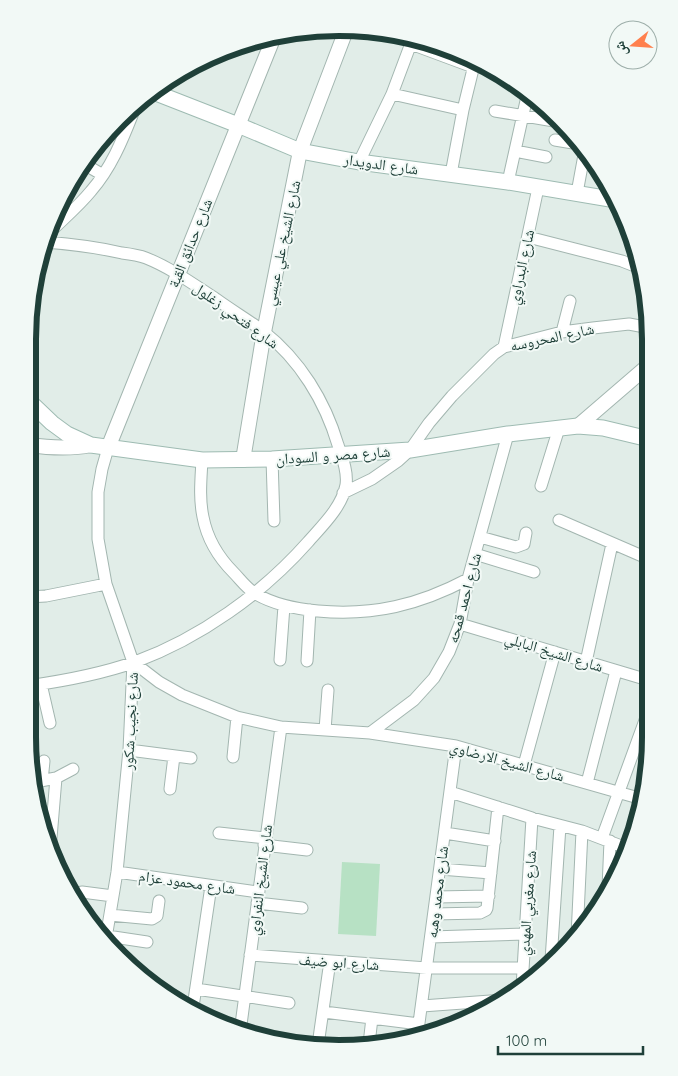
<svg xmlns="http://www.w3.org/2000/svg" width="678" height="1076" font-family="Quicksand,'Noto Naskh Arabic',sans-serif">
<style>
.green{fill:#b7e1c4}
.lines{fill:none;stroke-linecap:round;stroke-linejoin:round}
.minor-casing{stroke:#a3b6b0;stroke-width:13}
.tertiary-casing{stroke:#a3b6b0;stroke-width:16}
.secondary-casing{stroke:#9ebbb2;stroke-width:17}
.minor{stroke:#fff;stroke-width:11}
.tertiary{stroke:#fff;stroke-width:14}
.secondary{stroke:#fff;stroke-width:15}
.labels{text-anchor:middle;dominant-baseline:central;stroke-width:4;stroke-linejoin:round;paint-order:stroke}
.street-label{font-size:15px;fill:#1f4039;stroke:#f2f9f6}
.rim{fill:none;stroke:#1f4039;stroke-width:6}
</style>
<rect width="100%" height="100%" fill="#e1ede8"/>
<!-- green -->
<path class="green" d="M342,862l38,2 -4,72 -38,-2z"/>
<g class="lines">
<!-- minor casing -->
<g class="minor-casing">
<path id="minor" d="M411,44l62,23
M392,94l71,16
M162,96l5,-12
M495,111l59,10
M555,140l18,3
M515,151l31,6
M359,162l33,-68 21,-56
M84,164l19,11
M451,174l12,-64 11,-45
M508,182l20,-90
M577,193l7,-38
M47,235c15,-15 31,-28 44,-44 20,-23 31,-50 42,-78
M528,237l94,24 18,7
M562,332l8,-31
M504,347l34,-159
M272,459l2,62
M202,460c-1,19 -3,38 1,57 4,21 16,41 31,56 6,6 13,16 22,21 19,11 40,15 62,17 55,5 101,-6 150,-32
M541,486l18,-58
M343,493l29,-14 26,-18 12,-11 19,-27 23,-27 42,-42 10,-7 58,-15 31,-4 36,-4 21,4
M559,520l90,39
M480,537l36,10 8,-3 2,-11
M475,554l59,18
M28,597l18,-1 60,-12
M460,624l188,56
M280,660l4,-54
M307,661l3,-51
M133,662l26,20 23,13 55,22 44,10 89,6 86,13 186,53
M586,662l26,-118
M41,684l9,39
M28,686c35,-5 73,-12 107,-24 65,-24 127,-68 173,-120 14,-16 34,-35 38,-57 2,-13 -4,-28 -8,-40 -13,-44 -38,-85 -75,-114 -15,-11 -32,-21 -47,-32 -23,-15 -45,-31 -70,-41 -8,-3 -16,-4 -24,-5 -26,-6 -51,-9 -77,-11
M325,730l3,-40
M370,733l44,-33 20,-22 15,-26 11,-28 8,-45 40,-145
M129,750l62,8
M233,757l4,-40
M524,765l31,-113
M42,781l2,-20
M35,782l21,-4 17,-9
M587,783l29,-112
M170,789l4,-33
M450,792l82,26 50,13 47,18
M219,833l46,5
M445,833l50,8
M602,838l46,-126
M264,845l43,5
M50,850l6,-72
M440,869l51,4
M117,872l141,20
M608,888l2,-47
M82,892l31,4
M436,897l53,-1
M257,903l45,5
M434,914l46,-1 6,-3 1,-2 11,-101
M110,915l42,4 5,-3 2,-15
M107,936l40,6
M577,936l5,-105
M431,937l94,-3
M106,938l11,-66 12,-122 4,-88 -27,-78 -8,-45v-47l4,-23 6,-21
M250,955l177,13h96
M551,960l9,-134
M522,987l10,-169
M196,989l93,14
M422,1006l82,-6
M193,1007l18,-121
M324,1012l95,12
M240,1032l41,-305
M417,1038l39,-292
M369,1044l3,-26
M318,1045l12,-84"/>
</g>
<!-- tertiary casing -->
<g class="tertiary-casing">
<path id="tertiary" d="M578,426l72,-62
M29,445c22,3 41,4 62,0
M108,448l165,-409
M243,460l21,-128 36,-181 45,-118"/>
</g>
<!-- secondary casing -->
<g class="secondary-casing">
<path id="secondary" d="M156,93l82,32 62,26 59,11 149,20 108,18
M30,402l22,21 15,11 24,11 111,15 70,-1 138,-9 98,-16 70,-8 25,2 46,11"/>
</g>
<!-- minor -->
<use href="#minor" class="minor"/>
<!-- tertiary -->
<use href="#tertiary" class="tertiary"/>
<!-- secondary -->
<use href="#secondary" class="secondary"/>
</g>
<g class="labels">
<!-- street labels -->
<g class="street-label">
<text transform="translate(381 164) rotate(8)">شارع الدويدار</text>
<text transform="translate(190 243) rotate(-68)">شارع حدائق القبة</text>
<text transform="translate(282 243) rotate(-78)">شارع الشيخ علي عيسي</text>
<text transform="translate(521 267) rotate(-78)">شارع البدراوي</text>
<text transform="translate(236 315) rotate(36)">شارع فتحي زغلول</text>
<text transform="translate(552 337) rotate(-12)">شارع المحروسه</text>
<text transform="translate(333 455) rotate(-4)">شارع مصر و السودان</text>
<text transform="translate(464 598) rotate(-75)">شارع احمد قمحه</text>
<text transform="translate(554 652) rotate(17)">شارع الشيخ البابلي</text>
<text transform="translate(130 721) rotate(-87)">شارع نجيب شكور</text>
<text transform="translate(507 761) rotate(15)">شارع الشيخ الارضاوي</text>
<text transform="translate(260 880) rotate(-83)">شارع الشيخ النفراوي</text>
<text transform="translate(187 882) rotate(8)">شارع محمود عزام</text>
<text transform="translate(437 892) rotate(-83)">شارع محمد وهبه</text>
<text transform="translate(527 903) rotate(-86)">شارع مغربي المهدي</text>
<text transform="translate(339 962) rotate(4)">شارع ابو ضيف</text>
</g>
</g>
<!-- crop -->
<path d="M0 0H678V1076H0ZM339 36H339A303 303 0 0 1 642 339V737A303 303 0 0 1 339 1040H339A303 303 0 0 1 36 737V339A303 303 0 0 1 339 36Z" fill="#f2f9f6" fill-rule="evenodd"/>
<path class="rim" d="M339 36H339A303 303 0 0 1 642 339V737A303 303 0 0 1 339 1040H339A303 303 0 0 1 36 737V339A303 303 0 0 1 339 36Z"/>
<!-- north arrow -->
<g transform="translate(633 45) rotate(253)"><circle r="24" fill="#f2f9f6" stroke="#9eafaa"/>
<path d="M0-4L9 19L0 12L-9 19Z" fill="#ff804d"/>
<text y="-8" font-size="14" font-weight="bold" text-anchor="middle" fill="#1f4039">ش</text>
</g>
<!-- scale -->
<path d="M498 1046v8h145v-8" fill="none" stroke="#1f4039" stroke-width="2.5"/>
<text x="506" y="1046" font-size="15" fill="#1f4039" stroke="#f2f9f6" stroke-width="4" paint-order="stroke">100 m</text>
</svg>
